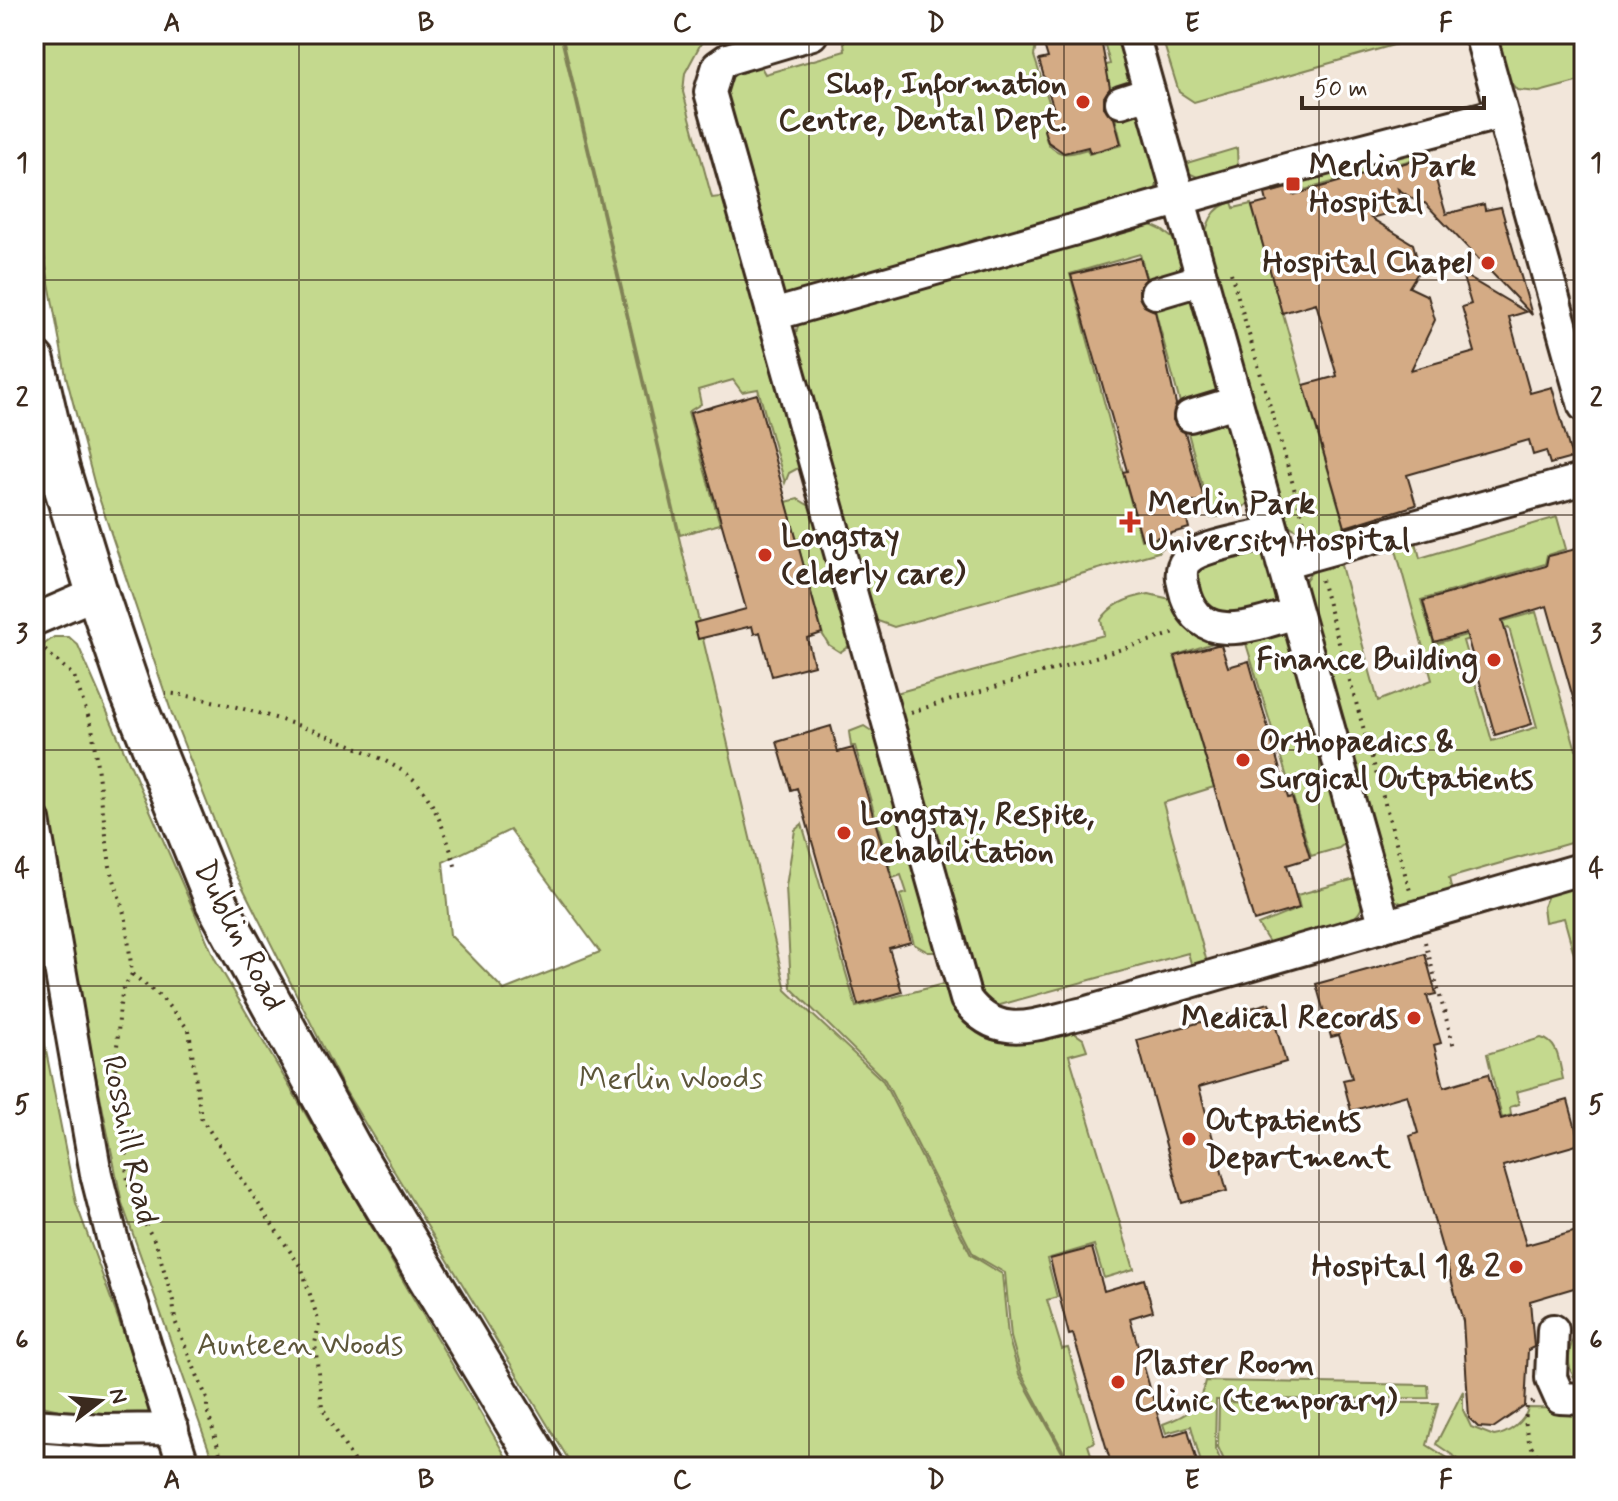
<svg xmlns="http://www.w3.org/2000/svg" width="1618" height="1501" font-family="Mynerve,sans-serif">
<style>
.built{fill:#f2e6da}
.green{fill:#c4d98e;stroke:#808256;stroke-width:2;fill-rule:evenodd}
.building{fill:#d4ab85;stroke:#3b2a1e;stroke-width:2}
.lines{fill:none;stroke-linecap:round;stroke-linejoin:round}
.minor-casing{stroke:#3b2a1e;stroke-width:36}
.major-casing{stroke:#3b2a1e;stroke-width:46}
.path{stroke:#3b2a1e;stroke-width:4;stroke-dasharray:2 6;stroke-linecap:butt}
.minor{stroke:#fff;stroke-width:30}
.major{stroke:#fff;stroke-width:40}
.grid{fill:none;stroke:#3b2a1e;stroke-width:2;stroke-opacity:0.55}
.poi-dot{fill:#c8321e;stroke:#fff;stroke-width:3}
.labels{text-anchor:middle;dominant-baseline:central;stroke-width:7;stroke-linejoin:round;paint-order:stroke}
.poi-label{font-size:32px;font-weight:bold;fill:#3b2a1e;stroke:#fff;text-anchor:start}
.street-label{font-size:32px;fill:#3b2a1e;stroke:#fff}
.park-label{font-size:32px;fill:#5d563a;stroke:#fff}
.neatline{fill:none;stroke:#3b2a1e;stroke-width:3}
.grid-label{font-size:26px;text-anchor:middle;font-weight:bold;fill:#3b2a1e}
</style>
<rect width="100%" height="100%" fill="#fff"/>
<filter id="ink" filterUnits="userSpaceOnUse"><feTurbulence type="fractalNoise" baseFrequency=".0125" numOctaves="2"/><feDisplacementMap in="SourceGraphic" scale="16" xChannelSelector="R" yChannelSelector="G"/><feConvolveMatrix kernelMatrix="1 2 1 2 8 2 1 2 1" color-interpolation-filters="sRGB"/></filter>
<g filter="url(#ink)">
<!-- built -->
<path class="built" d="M561,34h1013l10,21v1412h-122l-35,-22 11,-42 -219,-1 -1,45 9,20h-157l-51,-93 -11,-38 -6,-62 -31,-18 -88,-175 -97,-91z"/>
<!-- green -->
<path class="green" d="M34,34h526l226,956 97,91 88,174 31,19 6,62 11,38 51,93h-497l-230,-380 -111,-221 -60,-152 -77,-228 -29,-110 -32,-176zM510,830l90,122 -96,38 -54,-55 -7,-73z
M562,34h144l-21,39 -2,19 29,106 16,-2 76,269 -15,8 -4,10 -27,-94 -16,3 -9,-12 -35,10 3,14 -13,8 32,112 -40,11z
M843,34h195l-4,22 18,55c-11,13 -11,36 10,42 7,2 18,-2 25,-4l2,5 33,-9 -7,-28 23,-6c16,14 25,63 16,83l-372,104 -60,-191 4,-35 30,-14 9,16 80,-23z
M1102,34h20l9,42 -5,10 -18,5 -7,-24 9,-3z
M1149,34h283l-238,68 -15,-10 -17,-54 -12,2z
M1493,34h91v46l-45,12 -22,-2 -13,-15z
M1434,145l-5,10 -125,35 -3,-11z
M1237,148l1,25c-24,5 -40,12 -58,-8z
M1232,202l2,6 17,-4 94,324c-23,7 -39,11 -59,-5l-83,-280c4,-18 8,-36 29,-41z
M1144,222l18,8 14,11 76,253c-6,19 -23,21 -41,24l-71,-264 -70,20 71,266 20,-2 3,8 -6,6 -264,75 -27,-10 -75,-269 7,-26z
M798,499l18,11 36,134 -12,8 -11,-7 -6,-10 -37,-133z
M1557,517l9,32 -19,6 -2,9 -124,36 13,44 43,-12 1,4 -15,5 29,100 45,-14 -28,-99 -13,3 -3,-7 43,-12 40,138 8,2v87l-135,39 4,18c-22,5 -44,16 -63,1l-89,-308c8,-20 19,-23 38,-31l39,143 54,-21 -38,-137 21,-5 5,20z
M1263,550l17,52 -40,16 -35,-10 -12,-37 7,-5z
M1149,594l21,5 21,27 25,16 -42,14 40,131 -51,16 45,163 -15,4 -5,-17 -188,52v15l-15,-7 -96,-318 215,-60 -3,-15c10,-16 30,-23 48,-26z
M1278,627l12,7 44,149 -5,5 4,14 6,4 10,34 -10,8 -28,8 -67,-219z
M54,637h15l9,8 137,314 297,508h-297l-93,-264 -88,-429v-122z
M864,726l18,12 58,214h-12l-14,-8 -14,-49 7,-2 -6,-18 -8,3 -38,-132h-4l-2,-14z
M802,824l54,183 91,-24c28,76 54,61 123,47l13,9 4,11 -18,5 65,214 -30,9 -10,-33 -47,14 10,38 -10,3 15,49 6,-1 27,94 -7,3 7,22h-22l-7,-11 -45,-83 -10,-36 -6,-64 -32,-19 -88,-174 -94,-92 -5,-102 9,-56z
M1355,879l5,1c1,8 4,18 2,26 -5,24 -68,34 -90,41l-14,-22 42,-17 -3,-13z
M1584,879v111l-20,-72 -19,4 -2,-15 7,-17z
M34,990l42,213 78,214 -70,-1 -50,-12z
M1541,1038c18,4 18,25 22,41l-47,13 3,12 -9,3 1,8 -9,3 -15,-64z
M1584,1334v53c-18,-13 -18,-30 -10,-50z
M1205,1381l223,4 1,13 -213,2 -1,47 8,20h-34l12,-4 -10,-37 -25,7 -3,-9c25,-9 37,-16 42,-43z
M1463,1391v19l8,17 23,9c14,-2 31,-14 34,-28l56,1v58h-114l-34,-23z
M1219,1402l219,1 -11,42 35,22h-235l-9,-20z"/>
<!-- building -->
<path class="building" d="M1082,34h18l10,54 -6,9v10l10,11 7,26 -31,9 -2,-6 -24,6 -16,-11 -4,-12 10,-20 -15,-50 9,-2 -4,-13z
M1429,156l17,58 38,-10 1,6 16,-3 31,108 -107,-112 -5,1 -22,-15 6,20 -33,9 42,26 7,25 -11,18 19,9 7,24 -24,50 64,-18 -13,-45 9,-3 -9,-30 64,38 -17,5 21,76 22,-6 20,71 -22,6 -4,-13 -13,4 -4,-15 -122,35 9,30 -71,22 -41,-142 33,-9 -21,-73 -34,10 -30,-107 15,-4 -2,-8 26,-7 2,8z
M1140,258l6,21 -7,9v9l5,9 11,5 21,93 -3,16 12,13 19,66 -21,6 6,23 -37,11 -1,-3 -9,3 -19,-67 4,-1 -56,-196z
M757,394l65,239 -15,5 7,27 -42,11 -12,-44 -6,2 -2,-8 -54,13 -4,-16 52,-14 -56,-196z
M1584,547v167l-6,1 -31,-109 -45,14 30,104 -37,11 -29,-102 -32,9 -11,-41 123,-35 2,-10z
M1217,645h4l7,22 21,-6 39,137 4,-1 18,61 -23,7 12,43 -45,13 -79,-265z
M831,726l7,26 15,-4 58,194 -22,6 13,44 -44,13 -61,-217 -6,2 -14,-48z
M1425,954l11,40 -9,2 14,47 -7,2 10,42 44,-13 13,45 67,-19 12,44 -77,22 23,79 58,-16v56l-54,16 4,46 -6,3 -3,56 -32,22 -15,-1 -9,-9 -6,-97 -53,-185 8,-3 -11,-38 -56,16 -8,-31 9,-2 -13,-43 -8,2 -15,-53z
M1269,1003l17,59 -87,25 28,104 -45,12 -45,-163z
M1092,1248l12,43 40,-12 9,32 -23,7 34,119 24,-7 9,32 -18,5h-67l-39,-133 -4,1 -19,-76z"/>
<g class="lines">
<!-- minor casing -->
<g class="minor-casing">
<path id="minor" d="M812,34l-84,25 -10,7 -8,26 256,907c33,45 71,24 118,14l500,-145
M1133,34l251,889
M1480,34l104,372
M1121,102l28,-9
M1156,293l44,-13
M773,315l514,-146 215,-56
M1190,416l46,-14
M1273,533c-19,5 -75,13 -87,28 -8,10 -3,23 0,35 17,52 71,28 110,17
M1282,563l302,-84
M34,620l63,-27
M34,820l62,354 18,71 70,222
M1553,1330l-2,48 9,20 24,1
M34,1425l68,5 71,-1"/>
</g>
<!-- major casing -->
<g class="major-casing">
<path id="major" d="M34,361l25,108 38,124 34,100 85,209 135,247 192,318"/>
</g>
<!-- path -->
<path class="path" d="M1231,273l75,256
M1321,580l89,311
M39,645l35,31 18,51 18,139 16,54 6,54 28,22 29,34 12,88 101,151 17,54 -4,21 7,63 35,60
M165,693c51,3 223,54 254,92 19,24 29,55 37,84
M911,712l268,-80
M1425,942l29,105
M129,1187l-4,-26 3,-22 -14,-51 6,-83 3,-16 9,-15
M133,1204l23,39 17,58 2,20 32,78v11l17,57
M1533,1402l-6,5c-5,24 3,46 23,60"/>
<!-- minor -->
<use href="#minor" class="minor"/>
<!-- major -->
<use href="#major" class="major"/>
</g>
</g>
<!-- grid -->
<path class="grid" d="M299,34v1433M554,34v1433M809,34v1433M1064,34v1433M1319,34v1433M34,280h1550M34,515h1550M34,750h1550M34,986h1550M34,1222h1550"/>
<!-- markers -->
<g class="poi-dot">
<circle cx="1083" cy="102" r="8"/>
<rect x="1285" y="176" width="16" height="16" rx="4"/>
<circle cx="1488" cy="263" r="8"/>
<path d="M1126 510h8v8h8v8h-8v8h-8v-8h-8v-8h8z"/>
<circle cx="765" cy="555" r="8"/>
<circle cx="1494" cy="660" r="8"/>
<circle cx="1243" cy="760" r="8"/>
<circle cx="844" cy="833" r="8"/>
<circle cx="1414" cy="1018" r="8"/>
<circle cx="1189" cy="1139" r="8"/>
<circle cx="1516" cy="1267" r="8"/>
<circle cx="1118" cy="1382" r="8"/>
</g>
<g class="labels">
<!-- poi labels -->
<g class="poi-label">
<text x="1067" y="84" text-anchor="end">Shop, Information<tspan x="1067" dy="37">Centre, Dental Dept.</tspan></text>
<text x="1309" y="166">Merlin Park<tspan x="1309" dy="37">Hospital</tspan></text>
<text x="1472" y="263" text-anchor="end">Hospital Chapel</text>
<text x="1148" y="504">Merlin Park<tspan x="1148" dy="37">University Hospital</tspan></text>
<text x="781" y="537">Longstay<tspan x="781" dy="37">(elderly care)</tspan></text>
<text x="1478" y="660" text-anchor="end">Finance Building</text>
<text x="1259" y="742">Orthopaedics &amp;<tspan x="1259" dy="37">Surgical Outpatients</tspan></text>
<text x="860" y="815">Longstay, Respite,<tspan x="860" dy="37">Rehabilitation</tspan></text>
<text x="1398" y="1018" text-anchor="end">Medical Records</text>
<text x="1205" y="1121">Outpatients<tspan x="1205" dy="37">Department</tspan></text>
<text x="1500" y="1267" text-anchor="end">Hospital 1 &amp; 2</text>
<text x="1134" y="1364">Plaster Room<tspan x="1134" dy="37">Clinic (temporary)</tspan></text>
</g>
<!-- street labels -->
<g class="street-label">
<text transform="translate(239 936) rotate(63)">Dublin Road</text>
<text transform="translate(129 1140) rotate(78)">Rosshill Road</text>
</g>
<!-- park labels -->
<g class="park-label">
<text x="671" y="1079">Merlin Woods</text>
<text x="300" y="1345">Aunteen Woods</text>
</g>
</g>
<!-- margin -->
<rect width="1618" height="1501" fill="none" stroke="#fff" stroke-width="88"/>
<!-- north arrow -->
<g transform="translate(100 1401) rotate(74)" stroke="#ffffff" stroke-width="6" paint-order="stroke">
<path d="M0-6L14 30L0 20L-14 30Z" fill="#3b2a1e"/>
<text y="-12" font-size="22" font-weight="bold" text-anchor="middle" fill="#3b2a1e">N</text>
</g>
<!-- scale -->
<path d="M1302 96v12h182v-12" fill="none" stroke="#3b2a1e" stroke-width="4"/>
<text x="1314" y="96" font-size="24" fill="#3b2a1e" stroke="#ffffff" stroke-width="6" paint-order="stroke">50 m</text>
<rect x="44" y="44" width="1530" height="1413" class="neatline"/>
<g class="grid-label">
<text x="172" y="31">A</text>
<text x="426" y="31">B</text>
<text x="682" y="31">C</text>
<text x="936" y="31">D</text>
<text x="1192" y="31">E</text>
<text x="1446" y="31">F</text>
<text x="22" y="171">1</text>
<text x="1596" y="171">1</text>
<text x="22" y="406">2</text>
<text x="1596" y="406">2</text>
<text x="22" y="642">3</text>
<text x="1596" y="642">3</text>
<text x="22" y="877">4</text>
<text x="1596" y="877">4</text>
<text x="22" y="1113">5</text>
<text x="1596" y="1113">5</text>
<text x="22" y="1348">6</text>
<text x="1596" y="1348">6</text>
<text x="172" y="1488">A</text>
<text x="426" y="1488">B</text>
<text x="682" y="1488">C</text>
<text x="936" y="1488">D</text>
<text x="1192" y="1488">E</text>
<text x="1446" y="1488">F</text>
</g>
</svg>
